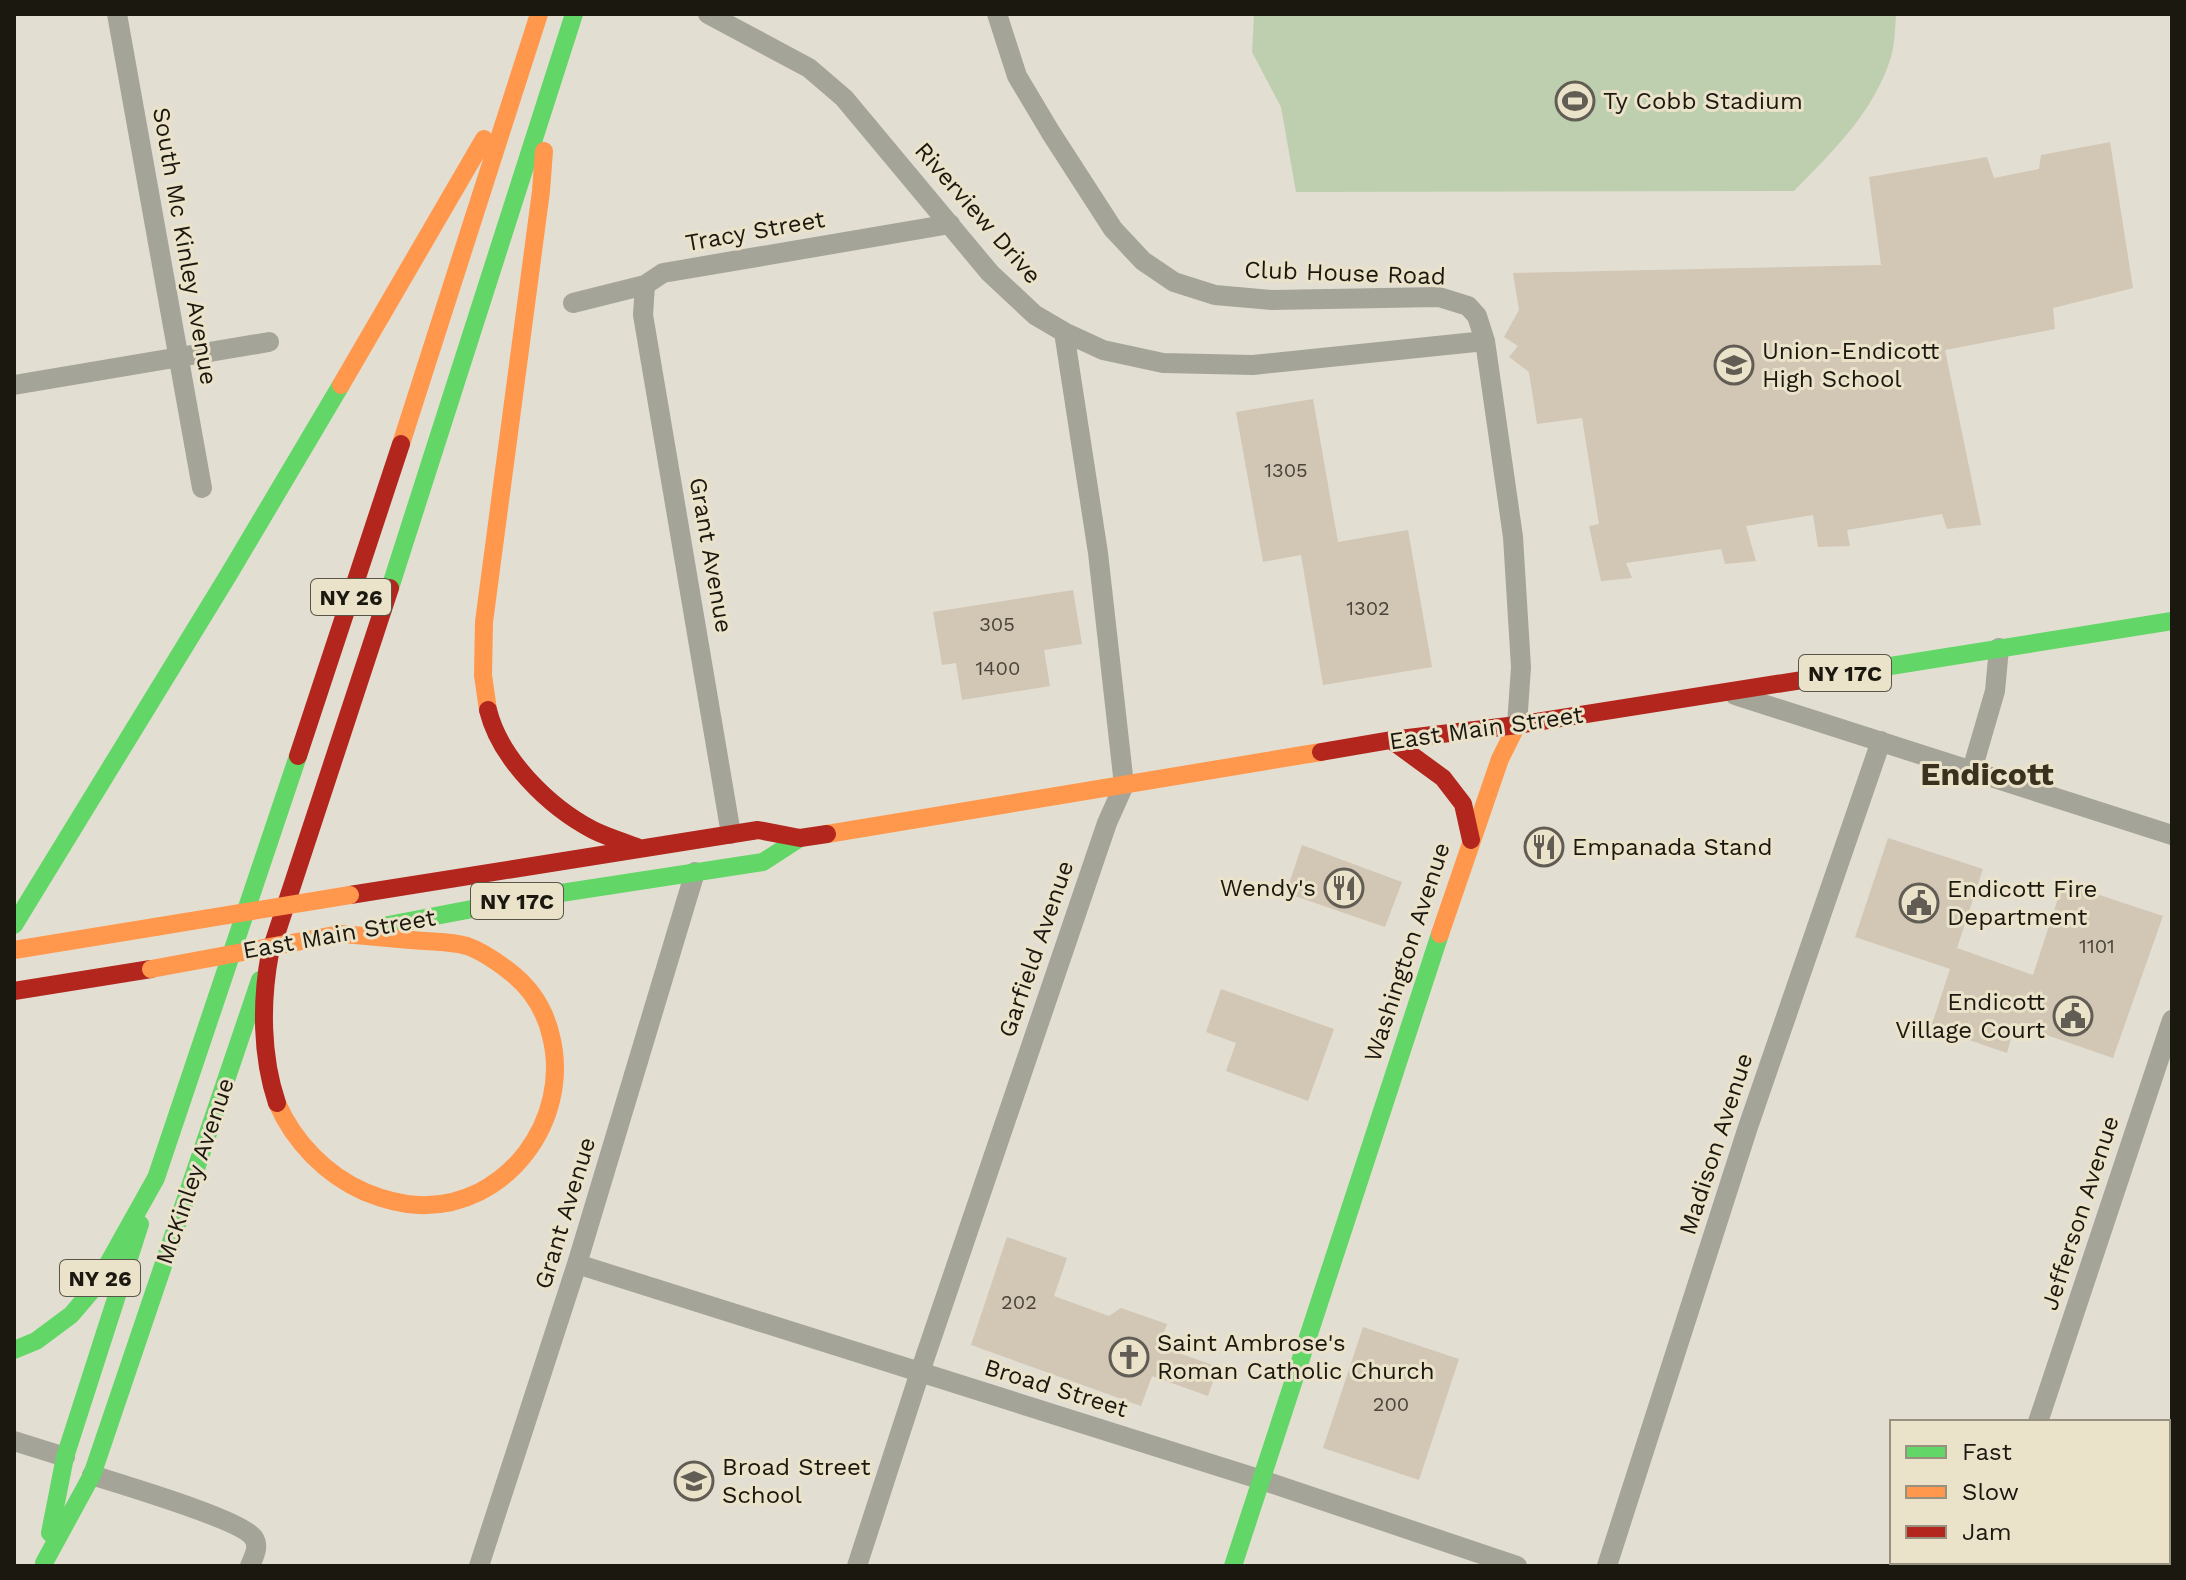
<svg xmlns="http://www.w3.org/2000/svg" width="2186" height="1580" font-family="'Work Sans',sans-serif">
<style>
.pitch{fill:#bdcfae}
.building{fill:#d2c6b5}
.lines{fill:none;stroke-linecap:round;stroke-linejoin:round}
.street{stroke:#a5a498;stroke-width:20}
.fast{stroke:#63d668;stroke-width:18}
.slow{stroke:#ff974d;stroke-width:18}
.jam{stroke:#b3261e;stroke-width:18}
.slow-bridge{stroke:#ff974d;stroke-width:18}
.labels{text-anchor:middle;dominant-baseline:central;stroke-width:6;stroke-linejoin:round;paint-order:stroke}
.number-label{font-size:20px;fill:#4a443a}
.shield{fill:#ebe2ca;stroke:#595548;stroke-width:2}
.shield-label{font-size:22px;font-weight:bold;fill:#1b1810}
.poi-label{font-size:24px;fill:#1b1810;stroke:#ebe2ca;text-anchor:start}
.street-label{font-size:24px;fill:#1b1810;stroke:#ebe2ca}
.district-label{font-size:32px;font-weight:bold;fill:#3a321f;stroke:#ebe2ca}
</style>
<rect width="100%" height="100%" fill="#e3ded2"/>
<!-- pitch -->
<path class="pitch" d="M1254,14h642c-1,14 -1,30 -5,43 -17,55 -58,94 -97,134l-498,1 -15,-85 -29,-55z"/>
<!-- building -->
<path class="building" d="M2110,142l23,146 -80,20 2,21 -110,21 36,175 -34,4 -5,-15 -95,16 3,16 -32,1 -5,-32 -67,11 10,35 -31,3 -4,-15 -95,14 6,15 -31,3 -12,-55 10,-2 -17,-106 -45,6 -8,-52 -20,-15 9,-11 -14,-9 15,-27 -6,-37 368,-8 -12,-88 118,-20 7,21 45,-9 2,-14z
M1313,399l25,143 70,-12 24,137 -109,18 -22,-130 -38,7 -27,-150z
M1073,590l9,54 -38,6 6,36 -88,14 -6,-37 -14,2 -9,-53z
M1888,838l95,31 -26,79 76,27 30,-92 100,33 -50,142 -98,-34 -8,29 -76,-26 19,-58 -95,-32z
M1302,845l100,37 -17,45 -99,-34z
M1221,989l113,40 -26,72 -82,-30 10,-28 -30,-11z
M1007,1237l60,21 -13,38 55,20 12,-8 46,16 -8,22 59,21 -10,29 -56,-20 -11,30 -170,-61z
M1363,1327l96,32 -40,121 -96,-32z"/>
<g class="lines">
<!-- street -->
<path class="street" d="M117,14l85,474
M708,14l101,54 35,30 146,175 45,42 29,17 39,18 60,13 90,2 232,-24
M997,14l20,62 34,57 62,96 30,32 31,21 41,13 57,5 167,-3 29,9 9,10 8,25 28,196 8,130 -4,58
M645,285l-2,30 88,519
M573,303l72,-18 18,-12 287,-49
M14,385l255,-43
M1735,695l437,140
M1972,770l23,-79 4,-43
M577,1264l685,216 255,86
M2038,1422l134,-402
M14,1441l51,16
M92,1475c27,9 148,44 161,62 7,9 1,19 -3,29
M479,1566l98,-302 118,-392
M857,1566l63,-194 187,-549 17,-38 -26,-232 -34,-221
M1607,1566l141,-439 133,-386
M1990,1566l1,-4"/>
<!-- fast -->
<path class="fast" d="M390,588l184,-574
M1859,671l313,-50
M14,925l215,-351 112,-189
M383,926l152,-29 228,-35 37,-24
M14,1350l22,-9 35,-26 24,-28 61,-109 142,-422
M50,1533l15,-76 75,-233
M44,1563l48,-88 168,-495
M1233,1566l207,-632"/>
<!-- slow -->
<path class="slow" d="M341,385l143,-246
M401,444l138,-430
M488,710l-5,-35 1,-53 57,-431 3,-40
M827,834l494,-82
M1440,934l60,-175 17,-34
M14,950l141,-23
M277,1103c17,39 49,72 88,89 17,7 35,12 53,13 89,4 154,-86 133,-169 -6,-26 -21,-49 -42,-65 -13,-10 -27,-20 -42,-25 -14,-4 -28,-4 -42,-5 -28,-2 -57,-5 -85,-7"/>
<!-- jam -->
<path class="jam" d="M488,710c12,49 61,97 105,120 14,7 31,12 46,18
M1391,740l52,38 20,26 8,36
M1321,752l70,-12 126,-15 342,-54
M298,756l103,-312
M350,895l408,-65 42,8 27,-4
M14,991l137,-22
M277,1103c-16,-47 -16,-102 -7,-150l120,-365"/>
<!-- slow-bridge -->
<path class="slow-bridge" d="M155,927l195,-32
M151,969l189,-35"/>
</g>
<!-- icons -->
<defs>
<g id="stadium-ring" transform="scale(2)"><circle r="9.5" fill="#ebe2ca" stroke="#615d54" stroke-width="1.5"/><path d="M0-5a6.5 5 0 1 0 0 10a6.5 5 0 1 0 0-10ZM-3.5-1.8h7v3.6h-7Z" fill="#615d54"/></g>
<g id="school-ring" transform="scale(2)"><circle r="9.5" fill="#ebe2ca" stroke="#615d54" stroke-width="1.5"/><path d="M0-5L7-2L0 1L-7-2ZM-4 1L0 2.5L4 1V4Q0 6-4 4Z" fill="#615d54"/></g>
<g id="restaurant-ring" transform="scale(2)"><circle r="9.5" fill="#ebe2ca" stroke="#615d54" stroke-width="1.5"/><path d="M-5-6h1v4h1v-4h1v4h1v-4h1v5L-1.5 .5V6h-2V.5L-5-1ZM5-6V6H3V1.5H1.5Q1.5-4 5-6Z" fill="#615d54"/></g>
<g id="civic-ring" transform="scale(2)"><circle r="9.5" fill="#ebe2ca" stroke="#615d54" stroke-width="1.5"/><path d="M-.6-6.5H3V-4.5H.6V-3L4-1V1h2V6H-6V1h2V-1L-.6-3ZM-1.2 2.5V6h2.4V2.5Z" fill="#615d54"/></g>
<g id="church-ring" transform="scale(2)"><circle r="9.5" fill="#ebe2ca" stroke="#615d54" stroke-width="1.5"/><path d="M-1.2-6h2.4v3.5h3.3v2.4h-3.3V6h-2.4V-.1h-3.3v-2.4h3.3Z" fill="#615d54"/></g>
</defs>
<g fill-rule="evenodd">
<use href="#stadium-ring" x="1575" y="101"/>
<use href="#school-ring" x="1734" y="365"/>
<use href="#restaurant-ring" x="1544" y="847"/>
<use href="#restaurant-ring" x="1344" y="888"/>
<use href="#civic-ring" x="1919" y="903"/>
<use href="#civic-ring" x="2073" y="1016"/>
<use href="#church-ring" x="1129" y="1357"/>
<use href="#school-ring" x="694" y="1481"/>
</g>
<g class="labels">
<!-- number labels -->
<g class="number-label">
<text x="1286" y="470">1305</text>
<text x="1368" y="608">1302</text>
<text x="997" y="624">305</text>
<text x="998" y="668">1400</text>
<text x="2097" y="946">1101</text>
<text x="1019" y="1302">202</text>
<text x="1391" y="1404">200</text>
</g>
<!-- shield labels -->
<g class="shield">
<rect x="311" y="579" width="80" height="36" rx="6"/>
<rect x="1799" y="655" width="92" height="36" rx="6"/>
<rect x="471" y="883" width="92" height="36" rx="6"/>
<rect x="60" y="1260" width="80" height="36" rx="6"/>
</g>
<g class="shield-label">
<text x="351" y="597">NY 26</text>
<text x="1845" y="673">NY 17C</text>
<text x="517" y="901">NY 17C</text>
<text x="100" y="1278">NY 26</text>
</g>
<!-- poi labels -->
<g class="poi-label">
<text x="1603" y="101">Ty Cobb Stadium</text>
<text x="1762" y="351">Union-Endicott<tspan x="1762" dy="28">High School</tspan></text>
<text x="1572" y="847">Empanada Stand</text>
<text x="1316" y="888" text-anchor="end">Wendy's</text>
<text x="1947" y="889">Endicott Fire<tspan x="1947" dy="28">Department</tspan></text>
<text x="2045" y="1002" text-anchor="end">Endicott<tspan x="2045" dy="28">Village Court</tspan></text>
<text x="1157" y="1343">Saint Ambrose's<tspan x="1157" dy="28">Roman Catholic Church</tspan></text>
<text x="722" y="1467">Broad Street<tspan x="722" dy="28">School</tspan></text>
</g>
<!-- street labels -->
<g class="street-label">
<text transform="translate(978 213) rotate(49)">Riverview Drive</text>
<text transform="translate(755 231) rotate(-10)">Tracy Street</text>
<text transform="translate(185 246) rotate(80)">South Mc Kinley Avenue</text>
<text transform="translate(1345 273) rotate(2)">Club House Road</text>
<text transform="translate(711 555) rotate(80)">Grant Avenue</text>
<text transform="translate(1486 728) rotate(-8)">East Main Street</text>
<text transform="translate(339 934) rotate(-10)">East Main Street</text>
<text transform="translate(1036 949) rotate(-71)">Garfield Avenue</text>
<text transform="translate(1407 952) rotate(-72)">Washington Avenue</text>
<text transform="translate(1716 1144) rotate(-72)">Madison Avenue</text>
<text transform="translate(195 1171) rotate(-71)">McKinley Avenue</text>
<text transform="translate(565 1213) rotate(-73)">Grant Avenue</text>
<text transform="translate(2080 1213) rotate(-72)">Jefferson Avenue</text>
<text transform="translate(1056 1388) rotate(17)">Broad Street</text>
</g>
<!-- district labels -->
<g class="district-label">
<text x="1987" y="774">Endicott</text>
</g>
</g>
<!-- border -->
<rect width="2186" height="1580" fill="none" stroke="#1b1810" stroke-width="32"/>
<!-- legend -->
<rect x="1890" y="1420" width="280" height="144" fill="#ebe2ca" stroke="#989180" stroke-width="2"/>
<rect x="1906" y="1446" width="40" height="12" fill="#63d668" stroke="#989180" stroke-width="2"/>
<text x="1962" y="1460" font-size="24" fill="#1b1810">Fast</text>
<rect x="1906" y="1486" width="40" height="12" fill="#ff974d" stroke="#989180" stroke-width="2"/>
<text x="1962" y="1500" font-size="24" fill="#1b1810">Slow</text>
<rect x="1906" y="1526" width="40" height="12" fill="#b3261e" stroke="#989180" stroke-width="2"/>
<text x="1962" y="1540" font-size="24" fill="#1b1810">Jam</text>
</svg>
